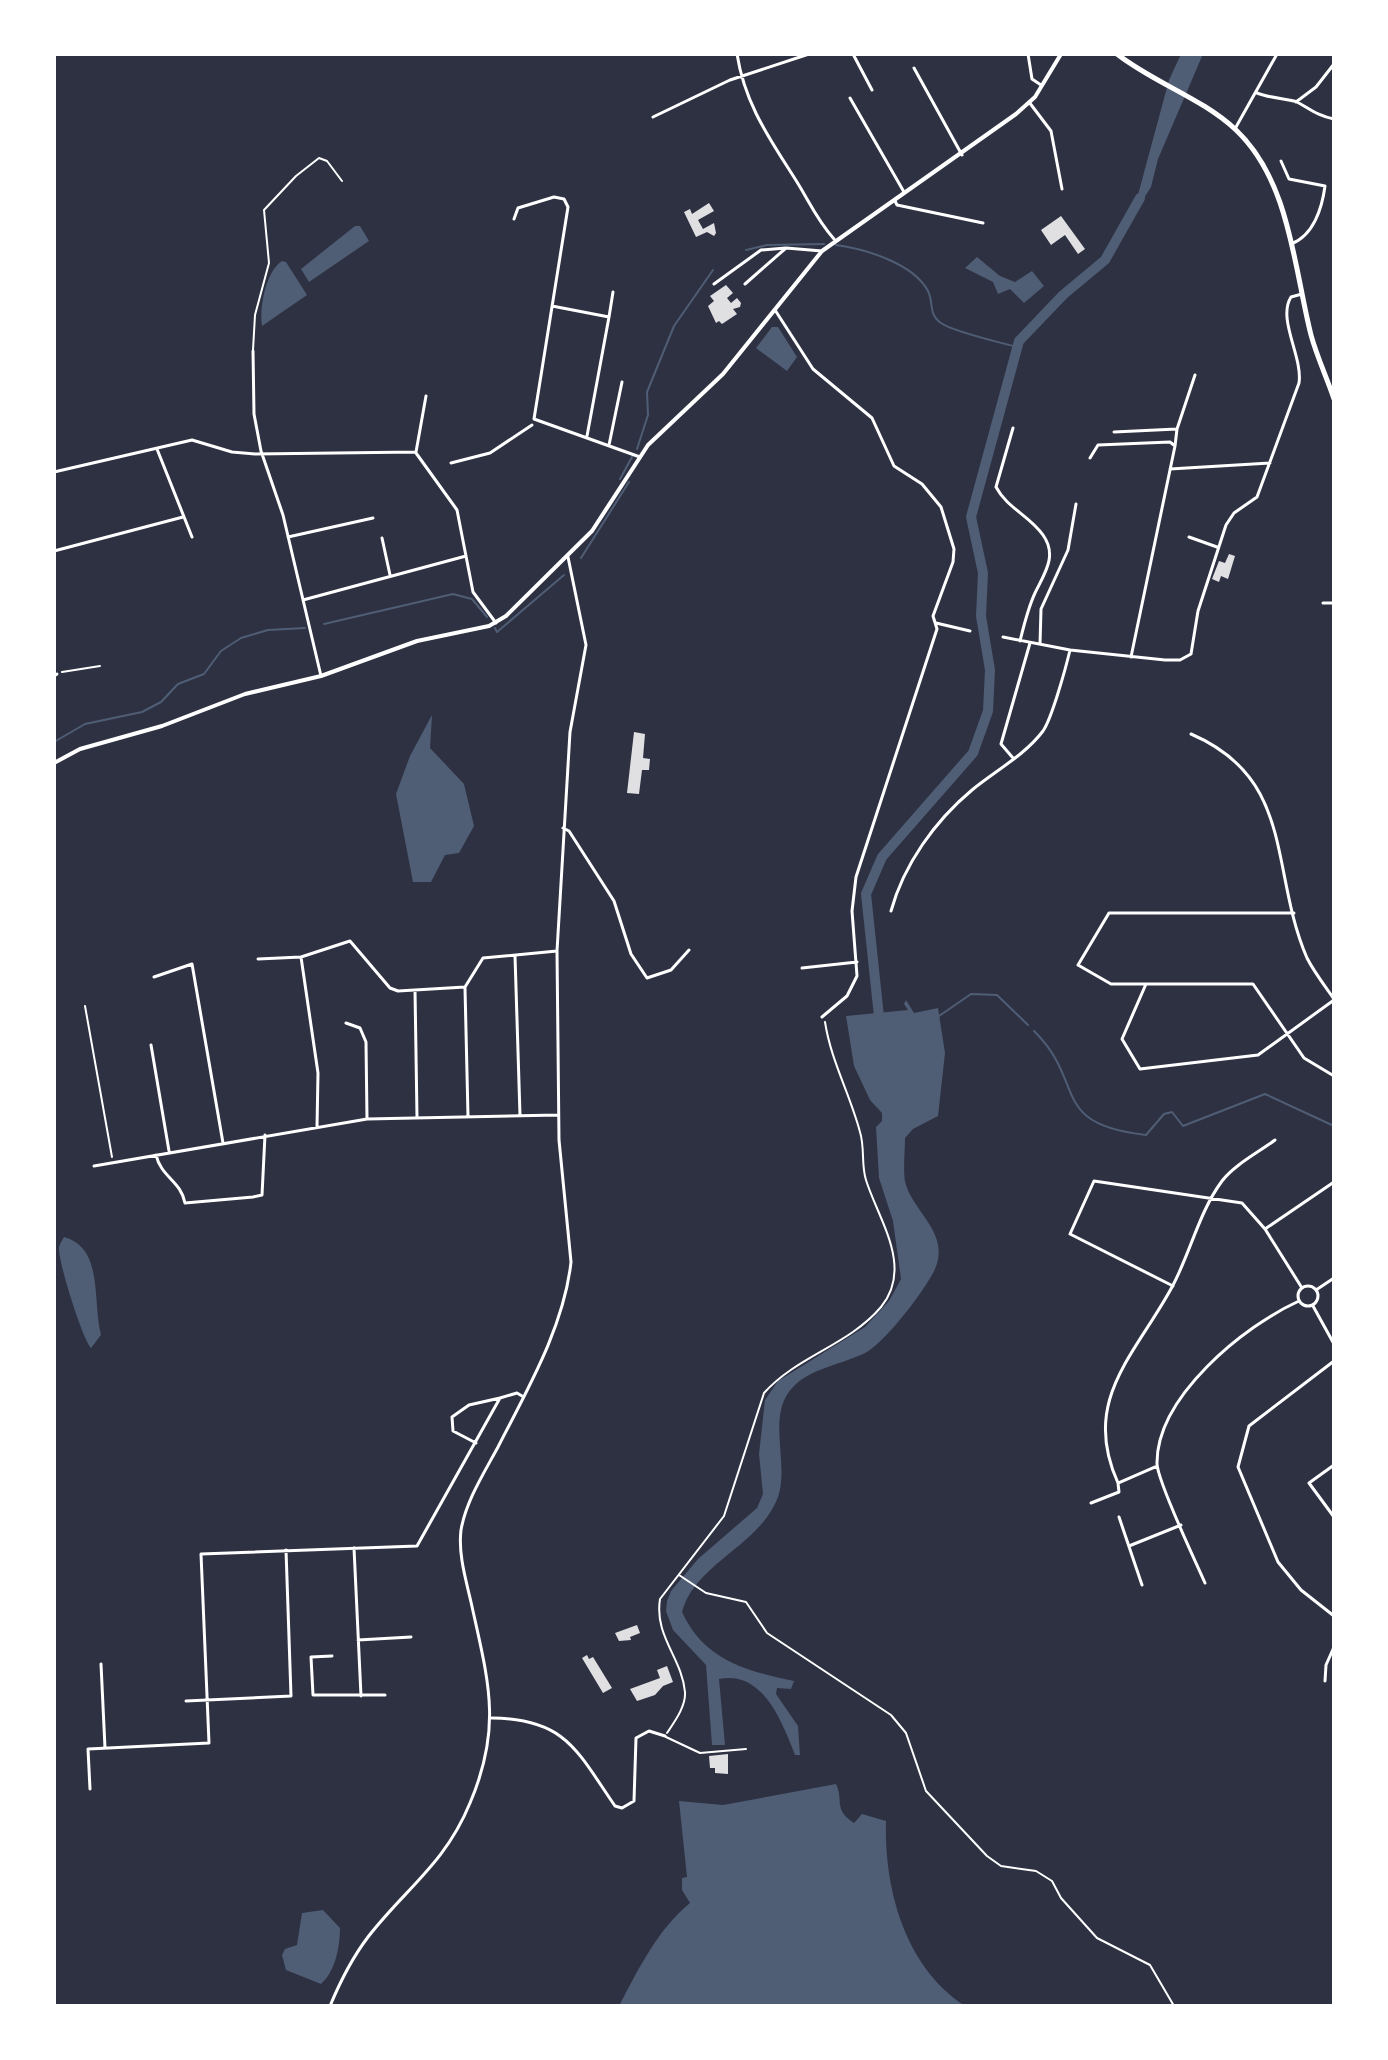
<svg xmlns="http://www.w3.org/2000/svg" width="1388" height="2060" font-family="Manrope,sans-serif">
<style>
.water{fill:#4f5d75}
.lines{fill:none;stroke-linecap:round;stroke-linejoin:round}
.stream{stroke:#4f5d75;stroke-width:2}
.river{stroke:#4f5d75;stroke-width:10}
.building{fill:#e0e0e3}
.path{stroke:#fff;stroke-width:2}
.service{stroke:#fff;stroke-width:2}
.minor{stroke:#fff;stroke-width:3}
.tertiary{stroke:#fff;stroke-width:4}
.secondary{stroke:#fff;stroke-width:5}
</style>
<rect width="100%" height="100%" fill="#2d3142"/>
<!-- water -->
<path class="water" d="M1181,54h22l-45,105 -7,28 -19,30 37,-137z
M355,226h5l9,15 -60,41 -8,-13z
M977,257l23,19 15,6 17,-11 12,15 -20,17 -14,-14 -12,5 -5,-12 -28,-14z
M282,261l4,1 21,33 -45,31c-3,-18 4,-55 20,-65z
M772,327h6l19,30 -10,14 -31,-23z
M432,715l-2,33 34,36 10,42 -15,27 -14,2 -14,27h-18l-17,-88 14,-38z
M906,1000l8,13 24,-5 7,45 -7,63 -25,13 -8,9c0,13 -2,30 0,43 6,30 46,51 30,88 -9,20 -50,74 -70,84 -22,11 -53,15 -71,33 -29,28 -4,77 -16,111 -18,49 -83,66 -96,115 22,48 64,59 112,69l-3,8 -14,-1 -1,6 22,32 2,29h-5c-13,-33 -32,-85 -76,-76l6,66h-13l-6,-80 -33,-35 -7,-19 1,-10 4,-10 27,-32 59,-51 6,-14 -4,-40 6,-54 13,-19 87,-54 24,-26 12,-22 -8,-58 -14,-43 -3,-51 6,-6v-8l-12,-13 -16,-34 -8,-50 62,-6 -4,-6z
M64,1237c40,11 28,63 37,98l-10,13c-9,-10 -32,-84 -32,-99 0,-5 3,-8 5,-12z
M836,1784c8,17 -3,25 18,39l8,-9 24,7c-2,68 19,146 79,185h-346c19,-36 38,-76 71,-103l-8,-13v-12l5,-1 -8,-76 44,4z
M323,1910l17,18c0,19 -5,44 -19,56l-35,-14 -4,-15 3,-6 12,-4 5,-32z"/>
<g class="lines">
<!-- stream -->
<path class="stream" d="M836,245c29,4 77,18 92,46 6,12 0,23 13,32 10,8 61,20 76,24
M746,250l21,-5 57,-1
M637,449l11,-34 -1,-23 27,-66 39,-56
M620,479l12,-22
M581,558l48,-76
M324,624l129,-30 19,5 15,18
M495,628l2,4 67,-57
M54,742l31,-18 57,-12 19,-10 17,-18 26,-10 17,-23 20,-13 27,-8 37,-2
M939,1016l32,-22 26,1 31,30
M1034,1031c53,52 14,93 112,104l18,-21 8,-2 11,14 82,-32 69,32"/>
<!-- river -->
<path class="river" d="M880,1026l-14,-132 16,-37 91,-104 15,-42 2,-41 -9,-54 2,-43 -12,-56 48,-176 44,-46 42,-35 35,-62"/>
</g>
<!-- building -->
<path class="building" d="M709,203l5,8 -16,9 5,9 11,-6 2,10 -2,3 -7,-4 -11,5 -12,-25 6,-3 2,5z
M1061,216l24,33 -7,5 -13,-19 -14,10 -10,-15z
M726,285l7,8 -6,5 4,5 6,-5 4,5 -1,4 -7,2 4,5 -15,10 -3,-3 -3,2 -8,-17 6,-5 -4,-5z
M1229,554l6,2 -7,23 -7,-3 -2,6 -7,-3 7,-18 6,2z
M634,732l11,2 -2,24 7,1 -1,11h-7l-3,24 -12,-1z
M637,1625l3,8 -10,4 1,3 -12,1 -4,-8z
M587,1655l2,4 4,-2 19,31 -9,5 -21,-35z
M667,1666l6,16 -10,4 -8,9 -18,6 -7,-12 30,-11 -3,-8z
M728,1754v20l-13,-1v-5h-5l-1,-12z"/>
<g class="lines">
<!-- path -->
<path class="path" d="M62,672l38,-6
M85,1006l27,151
M679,1575l27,18 40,9 21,31 124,82 15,18 20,58 61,65 14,10 35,5 16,10 9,17 36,40 53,27 24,41
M667,1733c8,-12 19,-27 18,-41 -3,-34 -31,-56 -25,-93l64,-83 40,-123c33,-37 85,-48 117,-86 33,-40 -3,-88 -15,-127 -5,-15 -1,-32 -6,-48 -10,-38 -29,-71 -35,-110"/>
<!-- service -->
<path class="service" d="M253,350l2,-35 14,-52 -5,-53 32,-34 23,-18 8,3 15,20
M666,1737l34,16 46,-4"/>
<!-- minor -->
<path class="minor" d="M737,54c8,51 33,85 60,128 13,21 20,38 37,57
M853,54l19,36
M1028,54l4,25 9,6
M914,68l48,87
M1257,93c12,5 32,6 40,9 13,7 21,14 37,17
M850,98l54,94
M1029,102l22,29 11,58
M1296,102l20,-15 18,-23
M653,117l77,-37 79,-26
M1236,127l41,-73
M1281,161l8,18 36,7c-3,23 -12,50 -34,58
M895,201l2,4 86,18
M514,219l4,-11 36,-11 10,2 4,8 -34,212 106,38
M714,284l47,-34 25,-2
M745,284l41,-36 36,3
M552,306l57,11 -22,119
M775,310l38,59 59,49 22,48 28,18 19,23 13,42 -1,13 -20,54 4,13 -81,248 -4,34 5,65 -10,20 -25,21
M609,317l4,-25
M253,351l1,63 7,37 22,64 38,161
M1013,428l-17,59c11,21 34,29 47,48 15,21 1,39 -8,58 -7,15 -11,32 -15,48
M1177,429l18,-54
M1114,432l63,-3 -2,17
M609,445l13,-63
M157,449l35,88
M416,452l10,-56
M416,453l41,57 16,82 23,31
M1090,458l8,-13 72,-3 5,4 -44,211
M451,463l39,-10 42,-28
M1170,469l100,-6
M54,472l138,-32 40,12 23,2 161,-2
M288,537l85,-19
M1189,537l28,10
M382,538l8,37
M54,551l129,-34
M303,600l163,-44
M1323,603h11
M936,623l34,8
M1003,637l67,13 95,10h15l11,-6 7,-43 28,-86 8,-12 23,-16 42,-114c4,-26 -22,-64 -8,-86l11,-3
M1040,644l1,-35 27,-59 8,-46
M54,676l3,-2
M1334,699v-13
M1191,734c105,45 78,136 116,224 7,14 18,28 27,41
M1013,758l-12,-14 29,-101
M563,828l6,3 45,70 17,53 16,24 24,-8 18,-20
M891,911c13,-47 44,-90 81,-121 23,-19 53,-35 71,-59 9,-13 23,-64 27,-81
M1294,913h-185l-31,52 33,19h142l51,74 30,18
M515,956l5,159
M301,957l17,116 -1,54
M258,959l43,-2 49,-16 40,47 8,3 67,-4 18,-29 74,-7
M802,968l55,-6
M154,977l38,-13 31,179
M1146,984l-24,55 18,30 118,-14 76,-55
M465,988l3,128
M415,990l2,127
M346,1023l14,5 6,14 1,77
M151,1045l18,106
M156,1155c5,22 25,26 29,48l68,-6 9,-2 3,-60
M94,1166l273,-47 191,-4
M1265,1229l69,-47
M1173,1286l-103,-52 24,-53 148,22 23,26 37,59
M1298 1296a10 10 0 1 1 20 0a10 10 0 1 1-20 0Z
M1316,1290l18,-12
M1313,1306l21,38
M1334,1361l-85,65 -11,41 40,95 23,28 33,26
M476,1443l-23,-12 -1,-14 17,-12 31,-7
M1334,1465l-25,18 25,34
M1157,1466l-39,17c-38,-83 18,-129 54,-196 18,-33 27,-75 50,-106 12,-16 37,-29 53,-41
M1091,1503l28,-11 -1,-9
M1119,1517l23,68
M1129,1546l52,-21
M354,1548l7,148
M1205,1583c-10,-23 -47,-100 -48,-119 -1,-67 87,-138 142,-163
M358,1640l53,-3
M332,1656l-21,1 2,38h72
M101,1664l4,84
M1325,1681l1,-16 8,-18
M186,1701l105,-5 -5,-146
M492,1718c74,1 85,33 123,88l7,2 12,-7 2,-63 13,-7 16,5
M90,1789l-2,-40 121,-6 -8,-189 216,-8 83,-148 17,-5 5,3
M1334,1876v29
M330,2006c10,-24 22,-48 38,-69 38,-49 77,-73 102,-134 33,-77 18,-123 1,-201 -5,-22 -13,-48 -10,-72 5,-29 23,-57 37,-83 29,-57 66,-120 73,-185l-12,-122 -2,-189 13,-219 16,-87 -18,-88"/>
<!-- tertiary -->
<path class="tertiary" d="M54,763l26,-14 82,-23 83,-32 76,-18 96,-35 72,-15 17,-10 86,-85 56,-86 75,-71 99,-123 194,-137 19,-17 26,-43"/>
<!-- secondary -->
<path class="secondary" d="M1117,54c37,29 85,44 119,76 54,51 58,138 75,205 6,22 16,43 23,64"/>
</g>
<!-- border -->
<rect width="1388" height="2060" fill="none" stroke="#ffffff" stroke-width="112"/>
</svg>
